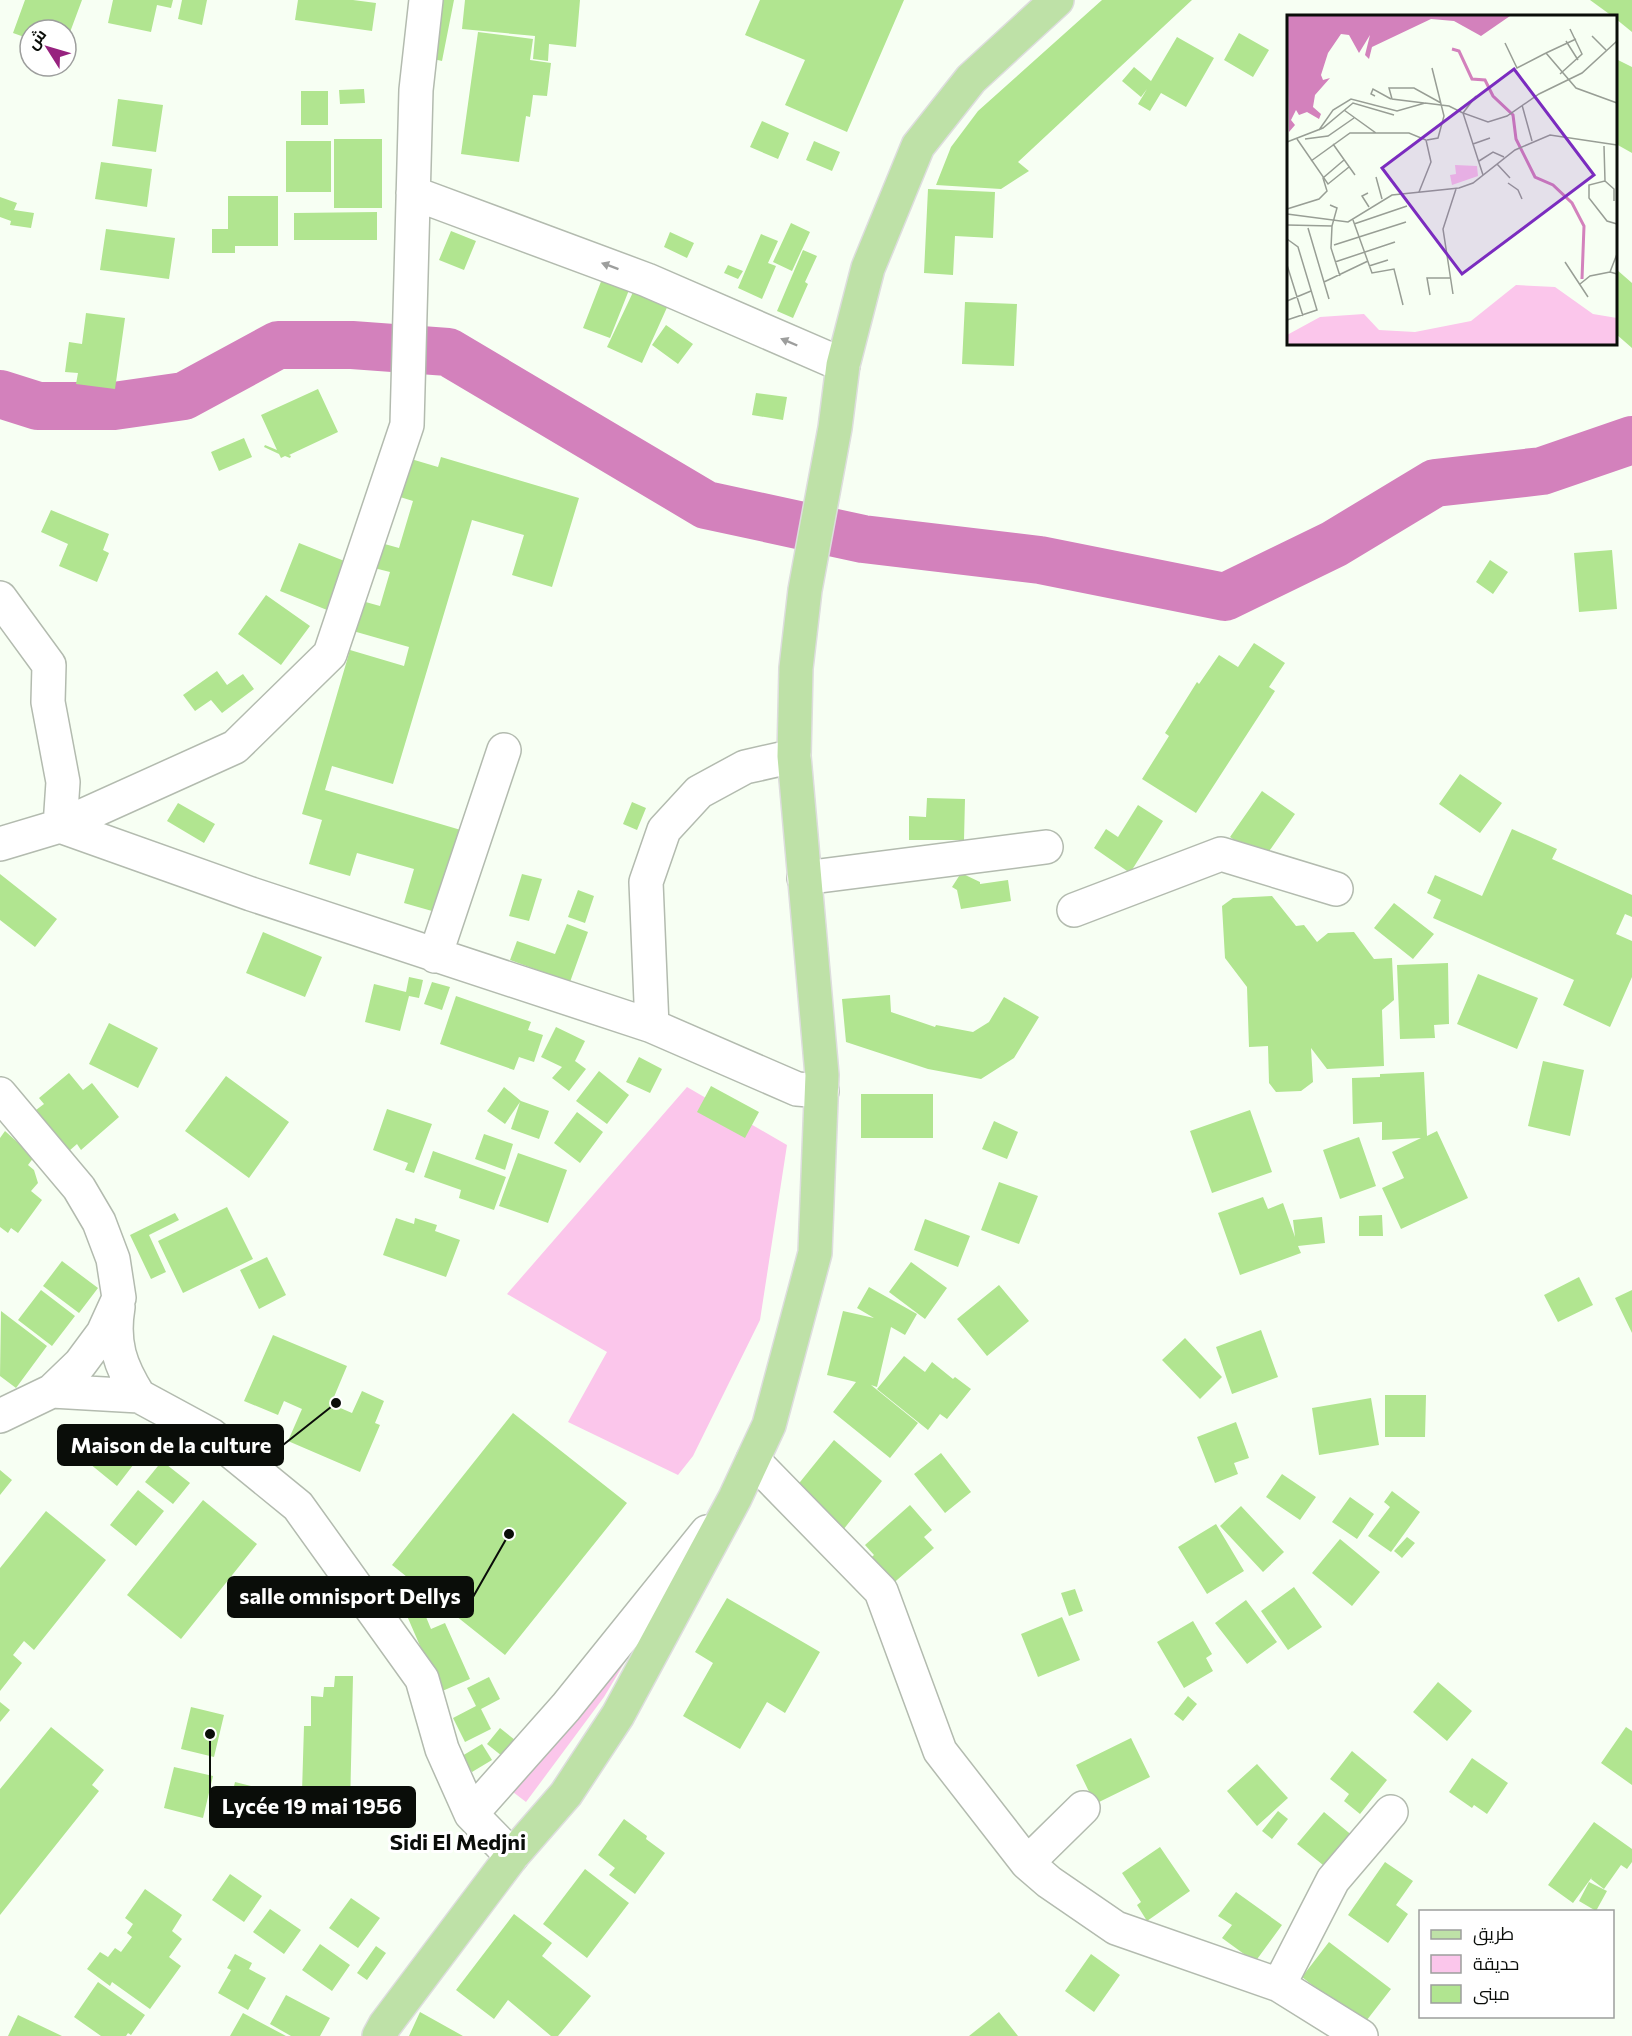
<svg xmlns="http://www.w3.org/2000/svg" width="1632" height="2036" font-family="Commissioner,Cairo,sans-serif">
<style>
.green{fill:#fbc6eb}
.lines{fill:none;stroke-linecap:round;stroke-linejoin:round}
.river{stroke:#d381bc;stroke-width:48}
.building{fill:#b1e590}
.minor-casing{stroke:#b3bbaf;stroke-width:36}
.major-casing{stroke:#ddd;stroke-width:36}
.minor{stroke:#fff;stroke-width:33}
.major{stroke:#bee1a7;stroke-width:33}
.oneway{fill:#9d9e9d}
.labels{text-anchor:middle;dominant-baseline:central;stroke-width:6;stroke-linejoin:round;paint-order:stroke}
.neighbourhood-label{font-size:22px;font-weight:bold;fill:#0a0d09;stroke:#fff}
.inset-river{fill:none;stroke:#d381bc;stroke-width:3}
.inset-road{fill:none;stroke:#989e95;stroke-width:1.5}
.view{fill:#7b2cbf;fill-opacity:0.15;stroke:#7b2cbf;stroke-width:3}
.inset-edge{fill:none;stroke:#0a0d09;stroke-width:3}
.leader{fill:none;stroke:#0a0d09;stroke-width:2}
.callout-dot{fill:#0a0d09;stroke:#fff;stroke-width:2}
.callout{fill:#0a0d09;stroke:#0a0d09;stroke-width:2}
.callout-label{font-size:22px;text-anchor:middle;font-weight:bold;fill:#fff}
</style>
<rect width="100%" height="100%" fill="#f7fff3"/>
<!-- green -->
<path class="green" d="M687,1087l100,58 -27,175 -67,136 -15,19 -110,-53 39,-70 -100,-58z
M640,1637l-36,60 -78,105 -13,-10z"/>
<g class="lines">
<!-- river -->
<path class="river" d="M0,394l38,12h76l70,-10 94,-51h74l96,7 258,153 157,34 177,21 185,37 109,-53 101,-61 107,-12 90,-31"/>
</g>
<!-- building -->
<path class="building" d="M25,0h57l-16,43v-13h-36v9l-17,-6z
M113,0h60l-2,8 -14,-3 -6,27 -43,-9z
M182,0h25l-5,25 -24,-6z
M298,0h55l23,3 -4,28 -77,-11z
M437,0h17l-12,61 -17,-4z
M465,0h115l-4,47 -27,-3 -1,17 -15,-2 2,-23 -73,-7z
M760,0h144l-57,132 -62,-27 20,-45 -60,-25z
M1102,0h90l-174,162 11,9 -28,18 -65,-4 15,-38 27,-36z
M1590,0h42v32l-16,-13v-3h-4z
M478,32l55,7 -3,21 21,3 -4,33 -14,-1 -3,22 -4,-1 -7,46 -58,-8z
M1239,33l30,17 -16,27 -29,-17z
M1177,37l37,21 -28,49 -25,-14 -11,18 -12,-7 9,-15 -6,8 -19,-16 12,-14 17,14z
M1618,60l14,7v86l-16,-9v-81z
M364,89l1,14 -25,1 -1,-14z
M301,91h27v34h-27z
M118,99l45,6 -7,47 -44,-6z
M762,121l27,12 -11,26 -28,-12z
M334,139h48v69h-48z
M286,141h45v51h-45z
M814,141l26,11 -8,19 -26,-11z
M101,162l51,7 -5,38 -52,-8z
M928,189l67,3 -2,46 -38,-2 -2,39 -29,-2z
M228,196h50v50h-43v7h-23v-24h16z
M0,197l17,6 -3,7 20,3 -3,15 -21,-3 1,-4 -11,-4z
M377,212v28h-83v-27z
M791,223l19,9 -18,39 -19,-9z
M106,229l69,9 -6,41 -69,-9z
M451,231l25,10 -12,29 -25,-10z
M670,232l24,11 -7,15 -23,-11z
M761,234l17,7 -10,22 8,3 -14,33 -24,-11z
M803,250l14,6 -12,26 3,2 -15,34 -16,-7z
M728,265l15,6 -5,8 -14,-6z
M1616,269l16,14v65l-16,-14z
M602,279l27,11 -19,48 -27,-10z
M635,288l34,15 -27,60 -35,-16z
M965,302l52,2 -3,62 -52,-2z
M86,313l39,5 -10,71 -39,-5 2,-11 -13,-1 4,-30 13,2z
M666,325l27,19 -15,20 -26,-19z
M318,389l20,43 -49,23 2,1 -1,2 -5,-2 -4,2 -2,-4 -15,-7 1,-2 12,5 -16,-35z
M756,393l31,4 -4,23 -31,-5z
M244,438l8,19 -33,14 -8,-19z
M441,457l138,41 -27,89 -40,-12 12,-40 -52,-15 -79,264 -61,-18 -7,24 146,43 -25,82 -42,-12 10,-34 -57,-16 -7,23 -41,-12 13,-44 -20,-6 48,-164 54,16 5,-19 -56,-16 9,-30 18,5 10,-34 -16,-4 7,-25 18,5 14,-47 -13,-4 11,-38 27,8z
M51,510l58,24 -6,16 6,3 -12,29 -38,-16 9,-22 -27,-12z
M299,543l53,21 -20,48 -52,-21z
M1612,550l5,59 -38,3 -5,-59z
M1490,560l18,12 -15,22 -17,-12z
M266,595l44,31 -29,39 -43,-31z
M1254,643l31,20 -16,24 6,4 -79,122 -54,-34 27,-43 -4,-3 32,-51 2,2 20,-29 19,12z
M217,671l10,14 16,-11 11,15 -32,24 -11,-13 -16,11 -12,-16z
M1460,774l42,29 -22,30 -41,-29z
M1262,791l33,23 -32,46 -33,-23z
M927,798l38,1 -1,41h-55v-24l17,1z
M632,802l14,6 -9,22 -14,-6z
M178,803l37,21 -11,19 -37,-22z
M1138,805l25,16 -33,52 -36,-25 12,-19 12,8z
M1512,829l45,20 -5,10 80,36v22l-7,-3 -9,20 16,7v36l-22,50 -47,-22 11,-25 -141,-62 8,-18 -14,-7 8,-18 47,21z
M961,873l19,9v2l28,-4 3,21 -50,8 -4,-19 -5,-3z
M0,874l57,45 -22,28 -35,-27z
M522,874l20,5 -13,42 -20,-5z
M578,890l16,6 -9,27 -17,-6z
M1272,896l24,30 8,-1 13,17 11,-9 26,-1 20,27 18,-1 2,42 -12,10 2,56 -57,3 -16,-21 2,34 -12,9 -25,1 -7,-9 -1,-37 -19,1 -2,-60 -22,-29 -3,-52 11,-8z
M1394,903l40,31 -21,25 -39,-31z
M567,924l21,8 -18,50 -60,-22 7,-19 38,13z
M263,932l59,25 -17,40 -59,-24z
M1448,963l1,61 -15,1 1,13 -35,1 -3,-74z
M1478,974l60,24 -21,51 -60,-25z
M409,977l14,3 -4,18 -10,-2 -9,35 -35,-9 9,-38 32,8z
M432,982l18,5 -8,23 -18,-6z
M890,995l1,17 44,15 1,-2 37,7 16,-10 15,-25 35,20 -25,41 -33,21 -53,-10 -82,-27 -4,-43z
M456,996l75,26 -3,8 15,5 -9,27 -15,-5 -5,13 -74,-26z
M109,1023l49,25 -20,40 -49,-24z
M556,1027l29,14 -10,20 11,8 -17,22 -17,-13 10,-11 -21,-10z
M639,1057l23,12 -12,24 -24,-11z
M1543,1061l41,9 -14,66 -42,-10z
M599,1071l30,24 -22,29 -31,-23z
M1424,1072l3,64 10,-5 31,67 -67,31 -19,-41 22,-10 -12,-26 29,-14 -39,2v-18l-29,2 -1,-46 28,-1v-3z
M69,1073l14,17 9,-7 27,34 -38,33 -4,-6 -8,7 -33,-41 8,-6 -5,-6z
M226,1076l63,46 -40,56 -64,-47z
M711,1086l48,26 -14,26 -48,-26z
M504,1087l17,14 28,10 -10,28 -28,-10 9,-27 -15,22 -18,-13z
M861,1094h72v44h-72z
M387,1109l45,15 -18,49 -9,-3 3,-7 -35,-13z
M1250,1110l22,62 -60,21 -22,-62z
M577,1112l26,20 -23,31 -26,-20z
M994,1121l24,11 -11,27 -25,-10z
M5,1131l29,26 -6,8 6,5 4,13 -7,8 11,9 -24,33 -7,-5 -3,5 -8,-6v-89z
M484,1134l29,10 -8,26 -30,-11z
M1359,1137l17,49 -36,13 -17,-49z
M433,1151l73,26 -12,33 -35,-12 2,-8 -37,-13z
M518,1153l49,17 -19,53 -49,-17z
M999,1182l39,14 -19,48 -38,-14z
M1263,1197l5,12 15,-6 12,34 -2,-17 29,-3 3,26 -27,3 3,7 -61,22 -22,-62z
M227,1207l26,52 -70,34 -25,-52z
M175,1213l4,7 -30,15 17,37 -15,7 -21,-44z
M1382,1215l1,21h-24v-20z
M396,1218l18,6 1,-6 22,7 -2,6 25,9 -14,37 -63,-22z
M925,1219l45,17 -12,31 -44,-17z
M267,1257l19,38 -27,14 -19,-39z
M62,1261l36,27 -19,25 -36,-27z
M911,1262l36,26 -22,31 -36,-27z
M1579,1277l14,28 -35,17 -14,-27z
M999,1285l30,36 -42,35 -30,-37z
M869,1287l48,27 -12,21 -14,-8 -14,60 -6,-2 47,38 -28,35 -57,-46 23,-30 -29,-7 16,-64 31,7 -17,-10z
M41,1290l34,26 -23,30 -34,-26z
M1632,1290v43l-17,-35z
M1,1311l46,35 -31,42 -16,-12z
M1261,1330l17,47 -46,17 -16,-47z
M273,1335l74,31 -16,38 21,9 10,-22 22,10 -9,22 5,2 -20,47 -72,-31 14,-32 -18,-8 -6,14 -34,-14z
M1185,1338l37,39 -22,22 -38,-39z
M904,1356l21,16 7,-10 21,17 2,-2 16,12 -24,30 -7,-5 -12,16 -51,-41z
M1385,1395h41l-1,42h-40z
M1371,1398l8,47 -60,10 -7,-47z
M513,1413l114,90 -122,152 -113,-90z
M1236,1422l13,36 -15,5 4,11 -23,9 -18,-46z
M105,1434l32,26 -20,26 -33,-27z
M834,1440l48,41 -39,49 -47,-43z
M941,1453l30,39 -26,21 -31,-39z
M162,1461l28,22 -17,21 -28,-22z
M0,1470l12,10 -12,15z
M1282,1474l34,23 -16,23 -34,-23z
M138,1490l26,21 -28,35 -26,-21z
M1392,1491l28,21 -29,40 -23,-16 22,-29 -6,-5z
M1350,1497l24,17 -17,25 -25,-17z
M203,1500l54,44 -76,95 -54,-44z
M910,1505l22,25 -8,7 10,11 -44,38 -23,-25 7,-6 -9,-10z
M1241,1506l43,46 -21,20 -43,-46z
M46,1511l60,49 -72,90 -10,-9 -11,14 9,8 -22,28v-123z
M1216,1524l28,47 -37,23 -29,-47z
M1407,1537l8,6 -13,15 -8,-7z
M1340,1539l40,33 -28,34 -40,-33z
M1294,1587l28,40 -34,23 -27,-39z
M1075,1589l8,22 -14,5 -8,-23z
M417,1595l14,34 14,-6 25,56 -30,13 -39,-90z
M727,1598l93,54 -35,61 -18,-11 -27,47 -57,-33 30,-53 -18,-11z
M1246,1600l31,42 -30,22 -32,-41z
M1062,1617l18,43 -42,17 -17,-43z
M1193,1621l19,33 -6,4 7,13 -29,17 -27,-46z
M335,1676h18l-3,133h-19l1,-6h-11v-7h-12v-4h-7l2,-66h7v-30l12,1 1,-10h10z
M489,1677l11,22 -19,10 10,20 -26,13 -12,-24 23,-12 -9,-18z
M1438,1682l34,29 -25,30 -34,-29z
M1188,1696l9,8 -14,17 -9,-7z
M0,1702l10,8 -10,12z
M191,1707l33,8 -10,42 -33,-8z
M51,1727l53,43 -12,15 7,6 -99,124v-126z
M1626,1727l6,4v54l-31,-22z
M500,1728l15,12 -13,16 -15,-12z
M1131,1738l19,39 -55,27 -19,-39z
M482,1744l10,16 -20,12 -10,-16z
M1352,1751l35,29 -27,34 -16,-13 5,-7 -19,-15z
M1472,1758l36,25 -21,31 -13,-9 -2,3 -23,-16z
M1257,1764l31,34 -31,28 -30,-35z
M174,1767l39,9 -10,42 -39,-10z
M235,1782l36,9 -8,33 -36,-8z
M1278,1811l10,8 -16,20 -10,-8z
M1324,1812l30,25 -26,32 -31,-25z
M624,1819l23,17 -1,3 19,14 -30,41 -26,-19 6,-7 -17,-13z
M1594,1822l38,27v13l-5,7 -6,-4 -17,24 -13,-10 1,-2 -19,26 -25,-18z
M1160,1847l30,44 -43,30 -10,-16 4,-3 -19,-29z
M1385,1862l28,19 -17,24 12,9 -20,29 -40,-28z
M585,1869l44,34 -42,55 -44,-34z
M230,1874l32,22 -18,26 -32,-22z
M1589,1882l18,9 -11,20 -17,-10z
M145,1889l37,26 -10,16 10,8 -13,18 12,9 -31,43 -38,-27 -2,4 -23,-17 13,-17 8,5 7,-9 6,4 11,-15 -5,-4 6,-9 -8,-6z
M1236,1892l46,33 -27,37 -33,-24 10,-13 -14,-9z
M351,1898l29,20 -22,30 -29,-20z
M270,1909l31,21 -17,24 -31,-22z
M514,1914l38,29 -10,13 49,40 -33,40h-7l-43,-36 -14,19 -38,-29z
M1329,1942l62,47 -28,36 -61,-48z
M320,1944l30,21 -18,26 -30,-21z
M376,1946l10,7 -19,27 -10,-7z
M235,1954l17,9 -3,6 17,9 -18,32 -30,-17 13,-23 -4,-2z
M1091,1954l29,21 -26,37 -29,-21z
M98,1982l47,33 -14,20 -3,-2 -2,3h-25l-27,-19z
M286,1995l44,23 -10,18h-29l-21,-12z
M420,2012l43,24h-54z
M999,2012l19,24h-49z
M243,2013l43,23h-56z
M18,2015l44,21h-54z"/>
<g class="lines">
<!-- minor casing -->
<g class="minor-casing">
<path id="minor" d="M413,193l234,87 196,85
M0,598l49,67 -1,37 15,80 -3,44 175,-79 95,-93 77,-229 9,-335 10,-90
M0,844l60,-18 191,68 401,132 145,63 25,2
M804,878l242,-31
M1074,910l147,-56 115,35
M435,956l69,-206
M652,1026l-6,-144 18,-52 35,-38 46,-25 49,-11
M0,1094l79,94 20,34 14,37 6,39 -16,35 -23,31 -28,27
M118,1307c-6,36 2,59 21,89
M0,1416l52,-25 87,5 72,39 87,71 124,173 20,70 29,65 41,42
M753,1460l128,131 59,160 87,112 22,19 67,46 163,57 82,51
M471,1814l95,-107 141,-175
M1027,1863l56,-55
M1279,1985l54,-105 58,-68"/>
</g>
<!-- major casing -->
<g class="major-casing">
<path id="major" d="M379,2036l6,-11 127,-169 54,-62 52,-79 117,-217 34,-73 46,-172 7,-178 -28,-319 2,-88 9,-78 30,-162 8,-63 25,-97 50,-122 53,-67 86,-79"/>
</g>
<!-- minor -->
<use href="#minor" class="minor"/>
<!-- major -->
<use href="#major" class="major"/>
</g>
<!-- one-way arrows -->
<defs><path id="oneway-solid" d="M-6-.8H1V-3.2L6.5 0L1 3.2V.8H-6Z" transform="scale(1.5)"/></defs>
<g class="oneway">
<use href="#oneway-solid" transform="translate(610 266) rotate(-160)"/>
<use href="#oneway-solid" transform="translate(789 342) rotate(-157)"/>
</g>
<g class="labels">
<!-- neighbourhood labels -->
<g class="neighbourhood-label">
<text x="458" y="1841">Sidi El Medjni</text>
</g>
</g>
<!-- overview -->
<g transform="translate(1287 15)">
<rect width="330" height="330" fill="#f7fff3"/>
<path d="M168,150l22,1 1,10 -26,9 -2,-10 6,-1zM229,270l39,2 38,27 24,4 -1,26h-327l-2,-9 33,-18 44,-3 15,16 36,2 56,-11z" fill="#fbc6eb"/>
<path d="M0,1h223l-29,20 -27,-15 -23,-2 -59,28 -3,12 -4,-4 5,-20 -11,18 -10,-18 -8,-1 -13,19 -7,22 2,5 7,-2 -15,17 -2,12 8,7 -2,5 -12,-7 -8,3 -3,-5 -5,10 4,5 -6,7z" fill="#d381bc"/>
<path class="inset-river" d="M165,34l7,2 13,28 13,1 8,16 20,19 3,24 19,38 18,8 19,18 12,23 -2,53"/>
<path class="inset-road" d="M305,21l14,14M279,26l12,19M218,28l12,25 29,-15 30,35 41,15M259,38l30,-14M273,59l22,-20 -12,-25M88,81l-4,-2 2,-5 18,10M189,81l-13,17 25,9 19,-6 32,-22 43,-21 35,-32M137,88l-32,-4 -3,-11h25l27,15M235,90l10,36M57,95l32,23h33l17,7 5,22 -12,30M32,115l14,-20 18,-11 46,12 28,-8 24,3 14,7 20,62M10,124l31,45 21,-17M18,124l23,-3 26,-18M140,125l11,-2 6,-22 -12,-48M0,127l36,-14 30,-25 41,12M46,129l22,31M186,129l17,-6M317,131l1,35 -16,4v13l18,23 10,3M24,146l39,-28h26M192,146l14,-9 11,5M210,149l13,14M89,162l6,22M318,166l9,8v12M221,168l10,7 4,9M81,178l-6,3 7,11M0,194l32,-10 8,-8 -4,-13 21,-18M0,199l61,8 44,-27 67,-7 14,-5 42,-33 35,-15 67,10M66,205l19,53 22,-4 9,36M67,209l53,-18M0,210l45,1 5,-18 -7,-3M45,211l-1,22 9,28M21,213l21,71M0,224l11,8 19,63 -30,10M47,230l72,-23M330,239l-7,18 7,2M48,247l60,-20M278,247l23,35M0,250l16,51M82,251l19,-6M37,267l44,-21M293,269l10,-8 20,-4M166,279l-10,-65 13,-40M143,280l-3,-17h23M0,286l24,-10"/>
<path class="view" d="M227,54l80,106 -132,99 -80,-106z"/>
<rect width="330" height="330" class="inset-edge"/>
</g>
<!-- callouts -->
<path class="leader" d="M336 1403L283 1445M509 1534L473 1597M210 1734L210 1807"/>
<g class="callout-dot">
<circle cx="336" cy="1403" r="6"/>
<circle cx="509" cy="1534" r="6"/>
<circle cx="210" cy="1734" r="6"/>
</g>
<g class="callout">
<rect x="58" y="1425" width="225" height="40" rx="6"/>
<rect x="228" y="1577" width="245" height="40" rx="6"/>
<rect x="210" y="1787" width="205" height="40" rx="6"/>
</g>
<g class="callout-label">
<text x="171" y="1453">Maison de la culture</text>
<text x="350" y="1604">salle omnisport Dellys</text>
<text x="312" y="1814">Lycée 19 mai 1956</text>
</g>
<!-- legend -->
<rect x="1419" y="1910" width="195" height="108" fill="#ffffff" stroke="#9d9e9d" stroke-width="1.5"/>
<rect x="1431" y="1930" width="30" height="9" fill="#bee1a7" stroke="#9d9e9d" stroke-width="1.5"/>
<text x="1473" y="1940" font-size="18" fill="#0a0d09">طريق</text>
<rect x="1431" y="1955" width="30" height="18" fill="#fbc6eb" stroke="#9d9e9d" stroke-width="1.5"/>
<text x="1473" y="1970" font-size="18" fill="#0a0d09">حديقة</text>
<rect x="1431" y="1985" width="30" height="18" fill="#b1e590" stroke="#9d9e9d" stroke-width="1.5"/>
<text x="1473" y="2000" font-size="18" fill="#0a0d09">مبنى</text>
<!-- north arrow -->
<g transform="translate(48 48) rotate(307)"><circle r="28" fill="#ffffff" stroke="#9d9e9d" stroke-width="1.5"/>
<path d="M0-4.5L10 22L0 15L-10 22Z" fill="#97227f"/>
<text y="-9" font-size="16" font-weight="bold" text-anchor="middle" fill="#0a0d09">ش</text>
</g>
</svg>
